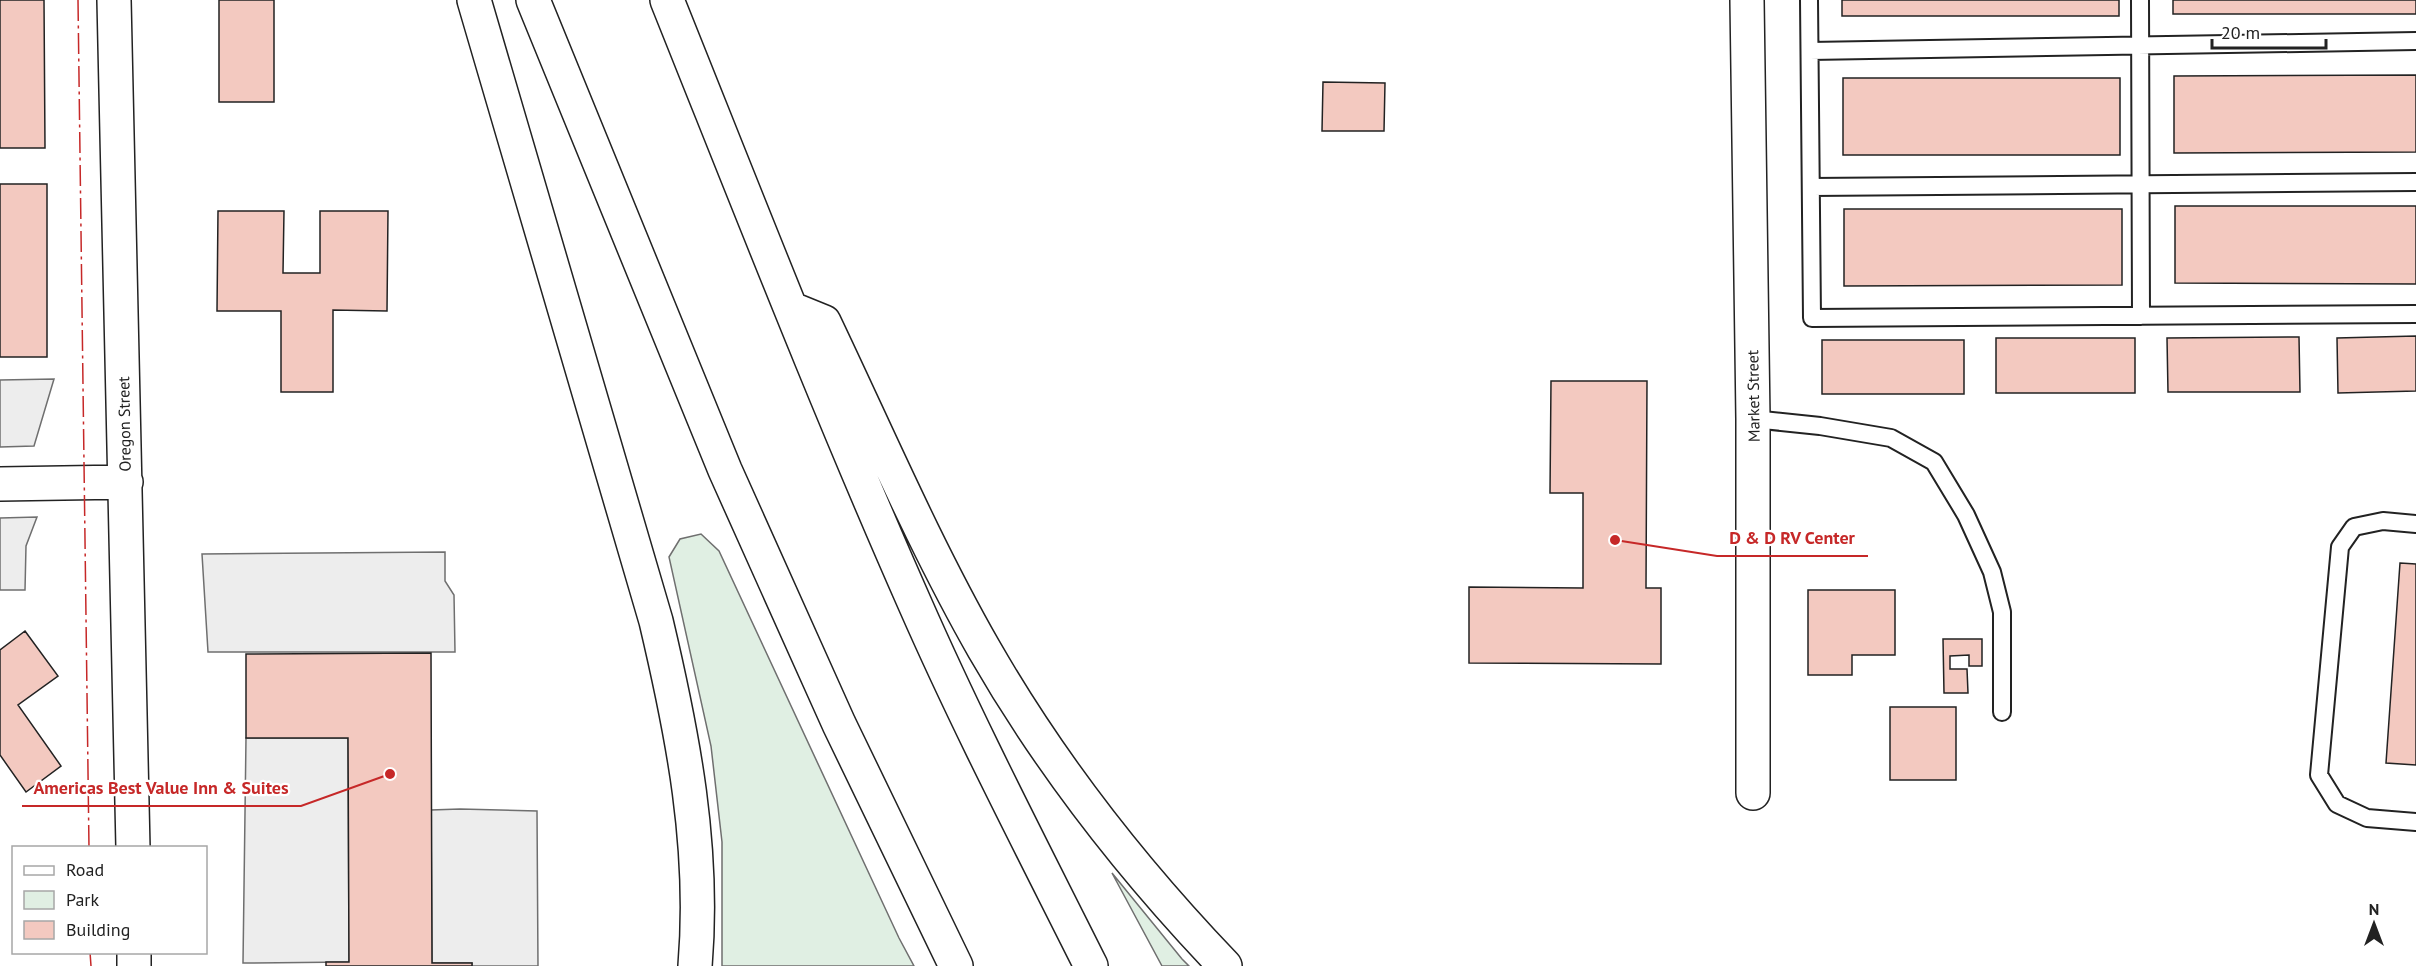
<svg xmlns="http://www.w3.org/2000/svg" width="2416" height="966" font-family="'PT Sans',sans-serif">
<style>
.green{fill:#e0efe3;stroke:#6f6f6f;stroke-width:1.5}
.parking{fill:#ededed;stroke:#6f6f6f;stroke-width:1.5}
.building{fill:#f3c9c0;stroke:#222;stroke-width:1.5}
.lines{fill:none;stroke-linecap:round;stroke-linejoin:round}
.service-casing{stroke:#222;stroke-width:20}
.minor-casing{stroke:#222;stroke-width:36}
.motorway-casing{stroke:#222;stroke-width:36}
.service{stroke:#fff;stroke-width:16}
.minor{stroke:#fff;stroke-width:33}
.motorway{stroke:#fff;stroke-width:33}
.power{stroke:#c62828;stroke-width:1.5;stroke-dasharray:21 4.5 3 4.5;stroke-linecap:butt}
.labels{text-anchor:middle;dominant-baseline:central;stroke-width:4.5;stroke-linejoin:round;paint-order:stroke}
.street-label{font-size:16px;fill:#222;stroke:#fff}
.leader{fill:none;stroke:#c62828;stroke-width:2}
.callout-dot{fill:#c62828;stroke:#fff;stroke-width:2}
.callout-label{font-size:18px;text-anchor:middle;font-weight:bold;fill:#c62828;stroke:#fff;stroke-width:4.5;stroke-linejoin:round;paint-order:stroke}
</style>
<rect width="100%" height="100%" fill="#fff"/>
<!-- green -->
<path class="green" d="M701,534l18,17 180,387 15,28h-192v-124l-11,-96 -42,-189 11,-18z
M1112,873l70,86 7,7h-27z"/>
<!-- parking -->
<path class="parking" d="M54,379l-20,67 -34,1v-67z
M37,517l-11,29 -1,44h-25v-72z
M445,552v29l9,14 1,57h-247l-6,-98z
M246,738h102l1,224 -106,1z
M460,809l77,2 1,155h-66v-3h-40l-1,-153z"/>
<!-- building -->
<path class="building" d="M0,0h44l1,148h-45z
M219,0h55v102h-55z
M1842,0h277v16h-277z
M2173,0h243v14h-243z
M2416,75v77l-242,1v-77z
M1843,78h277v77h-277z
M1323,82l62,1 -1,48h-62z
M0,184h47v173h-47z
M2175,206h241v78l-241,-1z
M1844,209h278v76l-278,1z
M218,211h66l-1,62h37v-62h68l-1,100 -54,-1v82h-52v-81h-64z
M2416,336v55l-78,2 -1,-55z
M2299,337l1,55h-132l-1,-54z
M1996,338h139v55h-139z
M1822,340h142v54h-142z
M1551,381h96l-1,207h15v76l-192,-1v-76l114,1v-95h-33z
M2400,563l16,1v201l-30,-2z
M1808,590h87v65h-43v20h-44z
M25,631l33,45 -40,29 43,61 -35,26 -26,-37v-105z
M1943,639h39v27h-13v-11l-19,1v13h17l1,24h-24z
M431,653l1,310h40v3h-146v-4h23l-1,-224h-102v-84z
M1890,707h66v73h-66z"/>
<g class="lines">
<!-- service casing -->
<g class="service-casing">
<path id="service" d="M1809,0l3,318 604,-4
M2140,0l1,316
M1810,51l606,-10
M1811,187l605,-5
M1753,419l67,7 71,12 43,24 32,53 26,57 10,40v100
M2416,524l-33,-3 -29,6 -14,20 -21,228 18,29 30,14 49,4"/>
</g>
<!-- minor casing -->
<g class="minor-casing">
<path id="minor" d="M114,0l19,848
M1747,0l6,419v374
M0,484l126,-2
M134,952v14"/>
</g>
<!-- motorway casing -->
<g class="motorway-casing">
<path id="motorway" d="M474,0l182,621c27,114 49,227 39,345
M533,0l192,470 114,254 117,242
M667,0c81,202 160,405 248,604 54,123 116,242 176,362
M792,309l32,13c52,109 100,222 160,327 66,115 149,221 241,317"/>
</g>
<!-- service -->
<use href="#service" class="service"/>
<!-- minor -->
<use href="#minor" class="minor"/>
<!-- motorway -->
<use href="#motorway" class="motorway"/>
<!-- power -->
<path class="power" d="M78,0l11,848
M90,952l1,14"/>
</g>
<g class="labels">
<!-- street labels -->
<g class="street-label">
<text transform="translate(1753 396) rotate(-91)">Market Street</text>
<text transform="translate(124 424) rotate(-91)">Oregon Street</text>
</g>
</g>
<!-- callouts -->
<path class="leader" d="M1615 540L1717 556H1868M390 774L301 806H22"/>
<g class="callout-dot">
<circle cx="1615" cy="540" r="6"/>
<circle cx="390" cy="774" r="6"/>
</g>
<g class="callout-label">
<text x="1792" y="544">D &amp; D RV Center</text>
<text x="161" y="794">Americas Best Value Inn &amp; Suites</text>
</g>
<!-- legend -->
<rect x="12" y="846" width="195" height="108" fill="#ffffff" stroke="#a7a7a7" stroke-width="1.5"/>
<rect x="24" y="866" width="30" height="9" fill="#ffffff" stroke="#a7a7a7" stroke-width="1.5"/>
<text x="66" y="876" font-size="18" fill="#222222">Road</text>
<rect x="24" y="891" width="30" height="18" fill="#e0efe3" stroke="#a7a7a7" stroke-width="1.5"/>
<text x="66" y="906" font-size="18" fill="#222222">Park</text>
<rect x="24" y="921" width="30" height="18" fill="#f3c9c0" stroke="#a7a7a7" stroke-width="1.5"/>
<text x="66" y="936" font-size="18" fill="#222222">Building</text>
<!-- north arrow -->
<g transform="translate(2374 924)" stroke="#ffffff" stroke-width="4.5" paint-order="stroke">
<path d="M0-4.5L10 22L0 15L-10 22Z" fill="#222222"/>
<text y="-9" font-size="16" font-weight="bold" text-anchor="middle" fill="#222222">N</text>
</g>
<!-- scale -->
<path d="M2212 39v9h114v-9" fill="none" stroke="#222222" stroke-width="3"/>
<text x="2221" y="39" font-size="18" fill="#222222" stroke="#ffffff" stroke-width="4.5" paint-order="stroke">20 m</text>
</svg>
